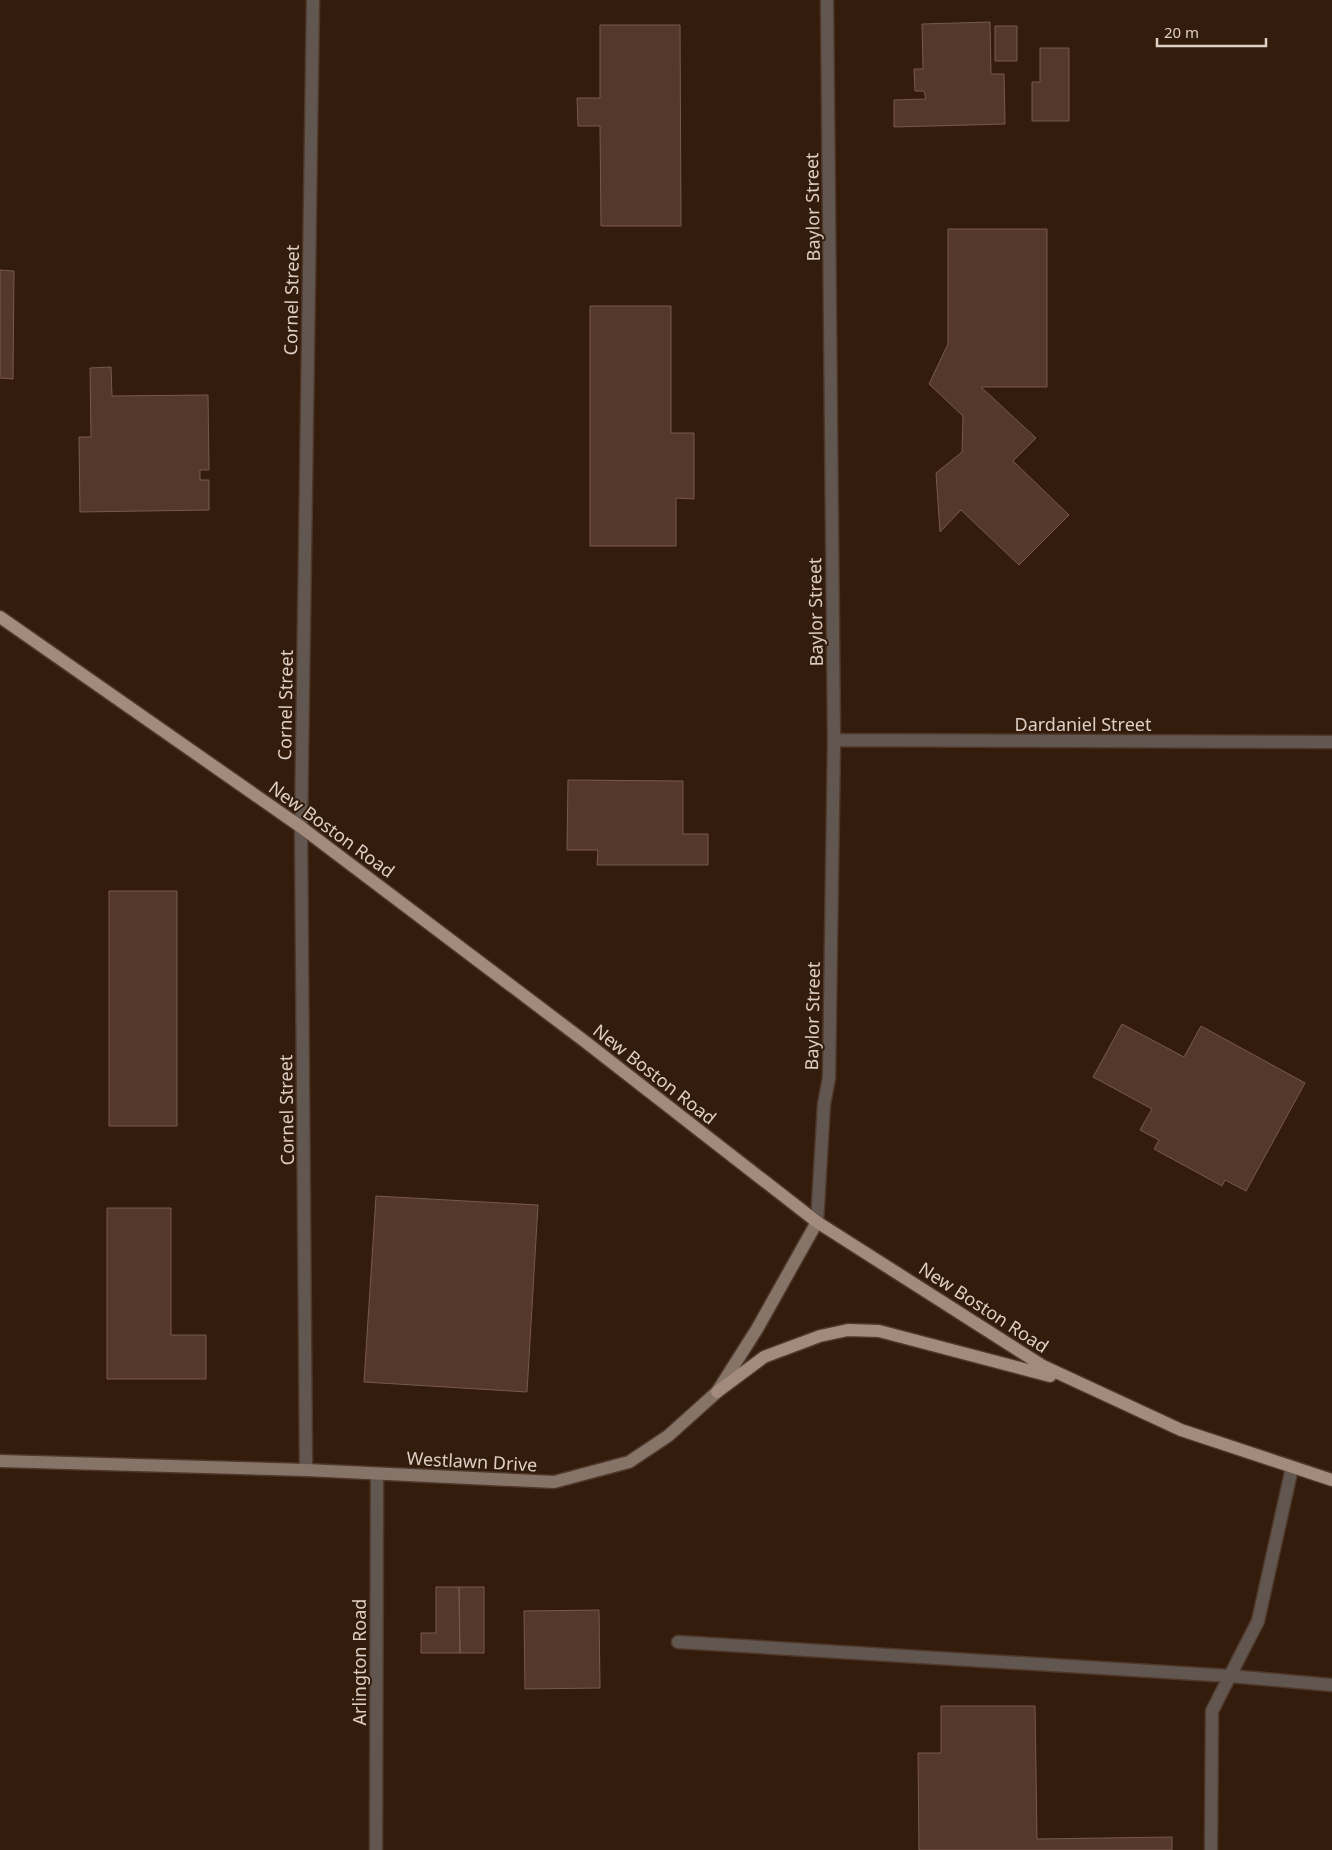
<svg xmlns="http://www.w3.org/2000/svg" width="1332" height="1850" font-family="'Noto Sans',sans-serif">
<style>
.building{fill:#54382c;stroke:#78594d}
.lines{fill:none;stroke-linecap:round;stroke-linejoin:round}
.service-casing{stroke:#4f382a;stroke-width:15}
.minor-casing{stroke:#4f382a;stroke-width:15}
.secondary-casing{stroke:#4f382a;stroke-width:15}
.primary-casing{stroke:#4f382a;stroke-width:15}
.service{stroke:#625750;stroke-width:12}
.minor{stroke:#625750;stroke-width:12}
.secondary{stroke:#867469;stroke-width:12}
.primary{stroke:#a28a7c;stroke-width:12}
.labels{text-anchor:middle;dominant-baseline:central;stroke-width:4;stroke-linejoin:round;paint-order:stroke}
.street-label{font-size:18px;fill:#decec4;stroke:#341c0d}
</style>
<rect width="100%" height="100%" fill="#341c0d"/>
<!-- building -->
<path class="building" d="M990,22l1,52h13l1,50 -111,3v-27l32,-1 -2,-8h-9l-1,-22h9l-1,-45z
M600,25h80l1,201h-80l-1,-100h-22l-1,-28h23z
M995,26h22v35h-22z
M1040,48h29v73h-37v-39h8z
M948,229h99v158h-66l55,51 -23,23 56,54 -50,50 -58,-55 -21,22 -4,-59 26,-21 1,-36 -34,-32 19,-40z
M0,270l14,1 -1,108 -13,-1z
M590,306h81v127h23v66l-18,-1v48h-86z
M111,367l1,29 96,-1 1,75h-9v10h9v30l-129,2 -1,-75h12l-1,-69z
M568,780l115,1v53h25v31h-111l1,-15h-31z
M109,891h68v235h-68z
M1122,1024l62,33 17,-31 104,57 -59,108 -21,-11 -3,6 -68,-37 5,-9 -19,-10 12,-21 -59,-32z
M376,1196l162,9 -11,187 -163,-10z
M107,1208h64v127h35v44h-99z
M436,1587h23l1,66h-39v-20h15z
M459,1587h25v66h-24z
M599,1610l1,78 -75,1 -1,-78z
M941,1706h94l2,133 135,-2v13h-253l-1,-97h23z"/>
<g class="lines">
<!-- service casing -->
<g class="service-casing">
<path id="service" d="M678,1642l552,34 102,9
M1211,1850l1,-139 46,-90 34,-153"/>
</g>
<!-- minor casing -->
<g class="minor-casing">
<path id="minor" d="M834,740l498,2
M817,1222l7,-118 5,-26 5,-338 -7,-740
M306,1470l-5,-643 12,-827
M376,1850l1,-376"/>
</g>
<!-- secondary casing -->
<g class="secondary-casing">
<path id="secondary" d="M0,1461l306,9 248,12 75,-20 39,-26 49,-44 40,-63 60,-107"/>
</g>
<!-- primary casing -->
<g class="primary-casing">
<path id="primary" d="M0,617l301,210 282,213 234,182 226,144 138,64 151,50
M717,1392l47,-35 56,-21 28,-6 31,1 171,45"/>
</g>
<!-- service -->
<use href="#service" class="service"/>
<!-- minor -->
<use href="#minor" class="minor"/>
<!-- secondary -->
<use href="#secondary" class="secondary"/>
<!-- primary -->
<use href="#primary" class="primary"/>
</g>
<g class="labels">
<!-- street labels -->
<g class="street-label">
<text transform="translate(812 207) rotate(-91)">Baylor Street</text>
<text transform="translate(291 300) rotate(-89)">Cornel Street</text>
<text transform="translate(815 612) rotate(-91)">Baylor Street</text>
<text transform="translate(285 705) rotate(-89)">Cornel Street</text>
<text x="1083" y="724">Dardaniel Street</text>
<text transform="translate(332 829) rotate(36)">New Boston Road</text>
<text transform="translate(812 1016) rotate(-89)">Baylor Street</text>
<text transform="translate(655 1074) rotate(38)">New Boston Road</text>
<text transform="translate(286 1110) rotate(-91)">Cornel Street</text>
<text transform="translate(984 1307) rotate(33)">New Boston Road</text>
<text transform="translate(472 1461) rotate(3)">Westlawn Drive</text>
<text transform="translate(359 1662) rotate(-90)">Arlington Road</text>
</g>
</g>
<!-- scale -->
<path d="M1157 38v8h109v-8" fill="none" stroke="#decec4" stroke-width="2.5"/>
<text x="1164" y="38" font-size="15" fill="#decec4" stroke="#341c0d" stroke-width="4" paint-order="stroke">20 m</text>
</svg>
